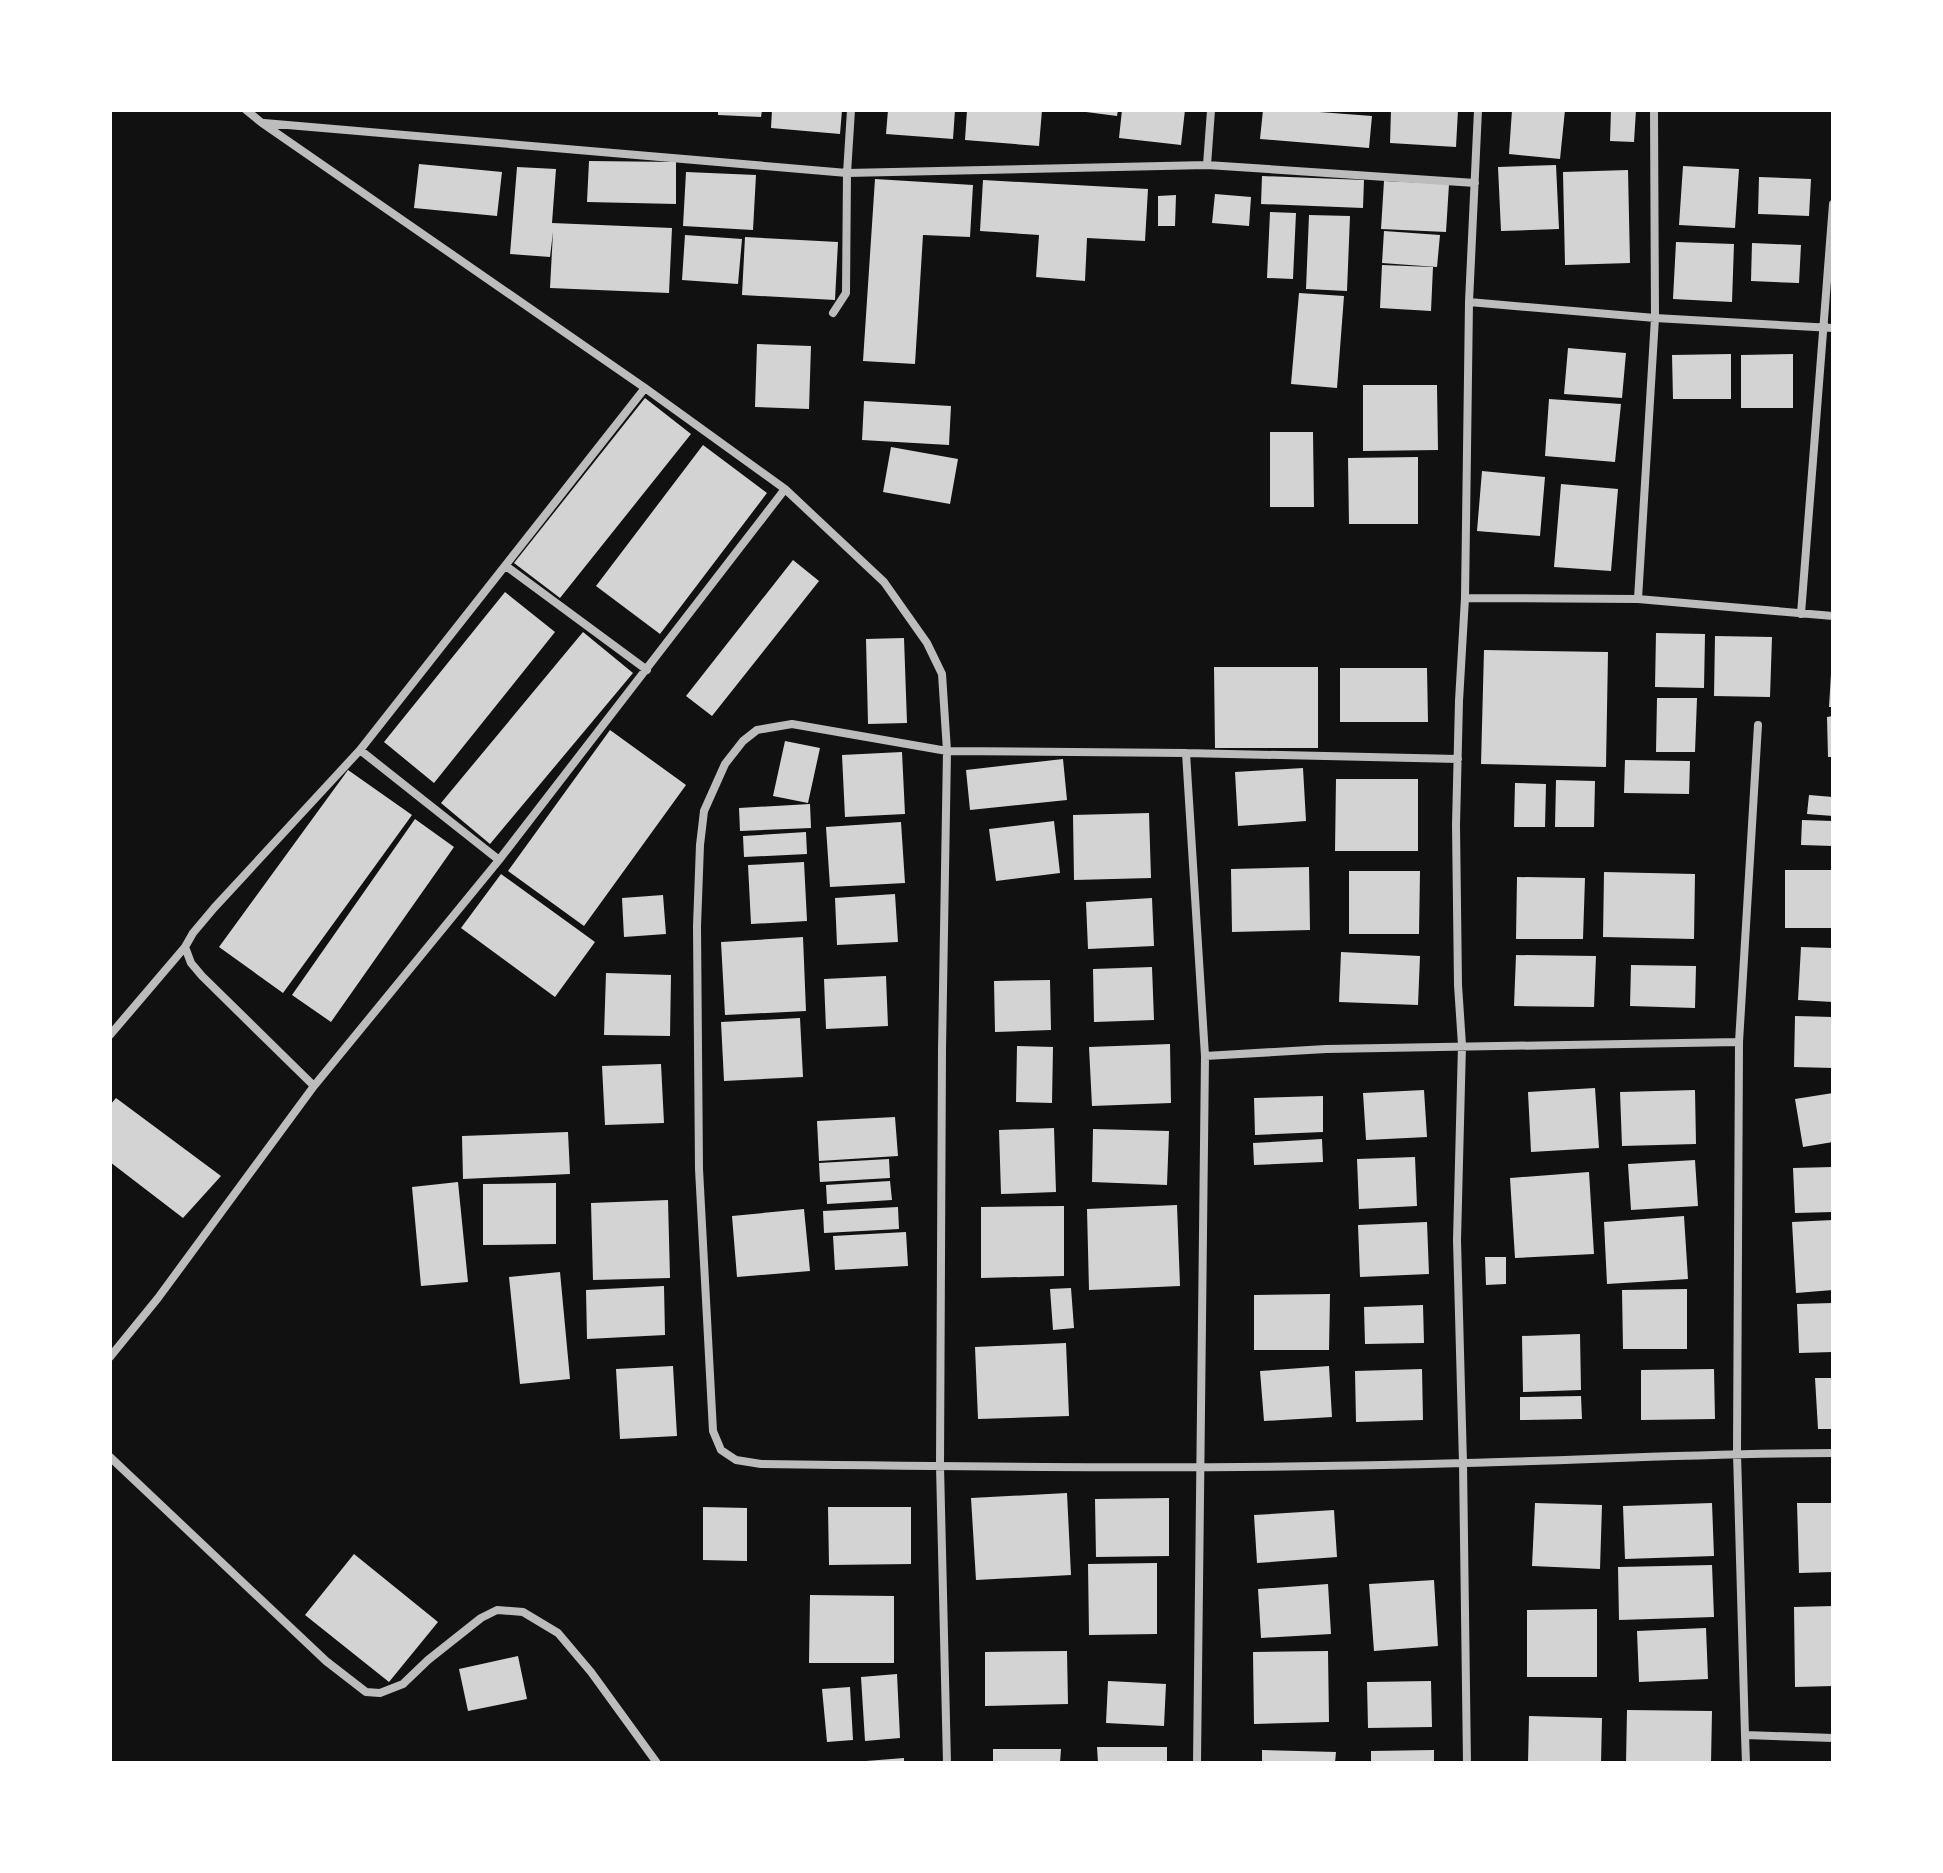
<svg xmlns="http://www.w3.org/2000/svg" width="1943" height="1873" font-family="Roboto,sans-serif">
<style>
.building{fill:#d3d3d3}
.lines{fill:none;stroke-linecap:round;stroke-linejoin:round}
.minor{stroke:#bcbcbc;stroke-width:8}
</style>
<rect width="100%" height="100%" fill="#111"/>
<!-- building -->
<path class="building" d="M718,110h44l-1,7 -43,-2z
M772,110h70l-2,24 -69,-6z
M888,110h67l-2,29 -67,-5z
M967,110h75l-3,36 -74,-6z
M1086,110h32l-1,6 -31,-4z
M1122,110h63l-4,35 -62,-7z
M1263,110h30l79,6 -3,32 -109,-9z
M1391,110h67l-2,37 -66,-4z
M1512,110h53l-5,49 -51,-5z
M1611,110h25l-2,32 -24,-1z
M589,161l87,1v42l-89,-2z
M419,164l83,8 -5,44 -83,-8z
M1556,165l3,64 -58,2 -3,-64z
M1683,166l56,3 -4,59 -56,-3z
M517,167l39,2 -4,54 120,5 -3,65 -119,-5 3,-56 -3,25 -40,-3z
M1628,170l2,93 -65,2 -2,-93z
M686,172l70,3 -3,55 -70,-4z
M1262,176l102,4 -1,28 -102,-4z
M1759,177l52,2 -2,37 -51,-2z
M875,179l98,6 -3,52 -47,-2 -8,129 -52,-3z
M983,180l165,9 -3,52 -58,-3 -2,43 -49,-4 3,-42 -59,-4z
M1384,181l65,3 -3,48 -65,-3z
M1215,194l36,3 -2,29 -37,-3z
M1176,195l-1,31h-17v-30z
M1270,212l26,1 -3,66 -26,-1z
M1309,215l41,1 -3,75 -41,-2z
M1384,231l56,4 -3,32 -55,-4z
M685,235l57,4 -4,45 -56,-4z
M745,237l93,5 -3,58 -93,-5z
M1676,242l58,2 -2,58 -59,-3z
M1752,243l49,2 -2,38 -48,-2z
M1382,265l51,2 -2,44 -51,-3z
M1299,293l45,3 -7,92 -46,-4z
M757,344l54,2 -2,63 -54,-2z
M1568,348l58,5 -4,45 -58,-4z
M1731,354v45h-58l-1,-44z
M1793,354v54h-52v-53z
M1363,385h74l1,65 -75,1z
M645,398l46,36 -131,164 -46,-35z
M1549,399l72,5 -6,58 -70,-6z
M864,401l87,5 -2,39 -87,-5z
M1270,432h43l1,75h-44z
M703,445l64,48 -107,141 -64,-48z
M891,447l67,12 -8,45 -67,-12z
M1418,457v67h-69l-1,-66z
M1482,471l63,6 -5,59 -63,-5z
M1561,484l57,5 -7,82 -57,-4z
M793,560l26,21 -107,135 -26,-20z
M505,592l50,40 -121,151 -50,-41z
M583,632l50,41 -143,171 -49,-41z
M1656,633l49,1 -1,54 -49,-1z
M1715,636l57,1 -2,60 -56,-1z
M904,638l3,85 -39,1 -2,-85z
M1484,650l124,2 -2,115 -125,-3z
M1214,667h104v81h-103z
M1340,668h87l1,54h-88z
M1831,674h2v33h-4z
M1657,698h40l-2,54h-39z
M1833,716v41h-5l-1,-40z
M610,730l76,55 -102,141 -76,-55z
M785,741l35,7 -12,55 -35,-7z
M902,752l3,62 -60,3 -3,-62z
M1063,759l4,41 -97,10 -4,-40z
M1625,760l65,1 -1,33 -65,-1z
M1303,768l3,53 -68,5 -3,-54z
M348,770l64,45 -129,178 -64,-46z
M1336,779h82v72h-83z
M1556,780l39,1 -1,46h-39z
M1515,783l31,1 -1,43h-31z
M1809,795l24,2v19l-26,-2z
M810,804l1,24 -71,3 -1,-23z
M1149,813l2,65 -77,2 -1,-65z
M415,819l39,28 -123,175 -39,-27z
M1802,820l31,1v25l-32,-1z
M1054,821l6,52 -64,8 -7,-52z
M901,822l4,61 -75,4 -4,-60z
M806,832l1,22 -63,3 -1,-21z
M804,862l3,59 -56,3 -3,-59z
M1309,867l1,63 -78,2 -1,-63z
M1785,870h48v58h-48z
M1349,871h71l-1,63h-70z
M1604,872l91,2 -1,65 -91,-2z
M501,874l94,68 -40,55 -94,-69z
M1517,877l68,1 -2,61h-67z
M895,894l3,48 -61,3 -2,-47z
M663,895l3,39 -42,3 -2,-39z
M1152,898l2,48 -66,3 -2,-47z
M803,937l3,74 -81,4 -4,-73z
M1801,947l32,1v54l-35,-2z
M1341,952l79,4 -2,49 -79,-3z
M1516,955l80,1 -2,51 -80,-1z
M1631,965l65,1 -1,42 -65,-2z
M1152,967l2,53 -60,2 -1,-53z
M606,973l65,2 -1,61 -66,-1z
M886,976l2,50 -62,3 -2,-50z
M1050,980l1,50 -56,2 -1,-51z
M1795,1016l38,1v51l-39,-1z
M800,1018l3,59 -79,4 -3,-59z
M1170,1044l1,59 -79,3 -3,-59z
M1017,1046l36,1 -1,56 -36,-1z
M661,1064l3,59 -59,2 -3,-59z
M1595,1088l4,60 -68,4 -3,-60z
M1424,1090l3,47 -61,3 -3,-47z
M1695,1090l1,54 -74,2 -2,-54z
M1833,1093v49l-30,5 -8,-48z
M1323,1096v36l-68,3 -1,-37z
M116,1098l105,78 -38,42 -73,-56v-57z
M895,1117l3,39 -79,5 -2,-40z
M1054,1128l2,64 -55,2 -2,-64z
M1093,1129l76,2 -2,54 -75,-3z
M568,1132l2,42 -107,5 -1,-43z
M1322,1139l1,23 -69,3 -1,-22z
M1415,1157l2,49 -58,3 -2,-50z
M889,1159l1,19 -70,4 -1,-19z
M1695,1160l3,46 -67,4 -3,-46z
M1833,1167v45l-38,1 -2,-45z
M1589,1172l5,82 -79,4 -5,-80z
M890,1181l2,19 -65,4 -1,-19z
M458,1182l10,100 -47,4 -9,-99z
M556,1183v61l-73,1v-61z
M668,1200l2,78 -77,2 -2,-77z
M1177,1205l3,81 -91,4 -2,-81z
M1064,1206v70l-83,2v-71z
M898,1207l1,22 -75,4 -1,-22z
M804,1209l6,62 -73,6 -5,-61z
M1684,1216l4,63 -81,5 -3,-62z
M1833,1220v70l-37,3 -4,-71z
M1427,1222l2,52 -69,3 -2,-52z
M906,1232l2,34 -73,4 -2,-34z
M1485,1257h21v27l-20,1z
M560,1272l10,107 -50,5 -11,-107z
M664,1286l1,49 -78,4 -1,-49z
M1071,1288l3,40 -21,2 -3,-41z
M1687,1289v60h-64l-1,-59z
M1330,1294l-1,56h-75v-55z
M1833,1303v49l-34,1 -2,-49z
M1423,1305l1,38 -59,1 -1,-37z
M1580,1334l1,56 -58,2 -1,-56z
M1066,1343l3,73 -91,3 -3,-72z
M673,1366l4,70 -57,3 -4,-70z
M1329,1366l3,51 -68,4 -4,-50z
M1422,1369l1,51 -67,2 -1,-51z
M1714,1369l1,50 -74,1v-50z
M1815,1378h18v51h-15z
M1581,1396l1,23 -62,1v-23z
M1067,1493l4,82 -95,5 -5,-82z
M1169,1498v58l-73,1 -1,-58z
M1535,1503l67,2 -2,64 -68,-3z
M1712,1503l2,53 -89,3 -2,-53z
M1797,1503h36v69l-34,1z
M703,1507l44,1v53l-44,-1z
M828,1507h83v57l-82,1z
M1334,1510l3,47 -80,6 -3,-48z
M354,1554l84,68 -49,60 -84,-67z
M1157,1563v71l-68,1 -1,-71z
M1712,1565l2,52 -95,3 -1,-53z
M1434,1580l4,66 -64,5 -5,-67z
M1328,1584l3,50 -70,4 -3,-49z
M810,1595l84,1v67h-85z
M1833,1606v80l-38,1 -1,-80z
M1597,1609v68h-70v-67z
M1706,1628l2,51 -69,3 -2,-51z
M1067,1651l1,53 -83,2v-54z
M1328,1651l1,71 -75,2 -1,-72z
M518,1656l9,43 -59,12 -9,-42z
M897,1674l3,64 -35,3 -4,-64z
M1108,1681l58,3 -2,42 -58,-3z
M1431,1681l1,46 -64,1 -1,-46z
M850,1687l3,53 -26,2 -5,-53z
M1627,1710l85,1 -1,52h-85z
M1529,1716l73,2 -1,45h-73z
M1097,1747h70v16h-69z
M993,1749h68l-1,14h-67z
M1262,1750l74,2 -1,11h-73z
M1434,1750v13h-63v-12z
M904,1758v5h-38v-2z"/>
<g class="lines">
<!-- minor -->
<path class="minor" d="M1478,110l-9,192 186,16 178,10
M264,123l583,50 4,-63
M1207,165l4,-55
M833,313l13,-20 1,-120 360,-8 268,18
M645,388l140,101 99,93 43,61 15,31 5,77 -155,-27 -35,6 -14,11 -18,23 -21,47 -4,34 -3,81 2,243 14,262 8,19 15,10 25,4c234,3 468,6 703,-1 123,-3 246,-10 369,-10
M506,566l141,104
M1465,598l4,-296
M1638,599l17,-281 -1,-208
M1801,614l32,-410
M360,750l139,110
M1186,753l19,303
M110,1035l75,-88
M314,1086l185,-226 286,-371
M110,1357l48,-59 156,-212 -112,-110 -11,-13 -6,-16 8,-14 21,-25 146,-158 285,-362 -383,-265 -16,-13
M110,1457l216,204 40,31 14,1 23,-9 25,-24 53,-42 16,-8 26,2 35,21 33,39 66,91
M1745,1735l-8,-282 2,-411 19,-317
M947,1763l-7,-297 2,-416 5,-299 239,2 272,6
M1197,1763l8,-707 121,-7 413,-7
M1467,1763l-4,-300 -6,-223 5,-195 -4,-60 -2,-160 3,-124 6,-103 173,1 195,17
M1746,1763l-1,-28 88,3"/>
</g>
<!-- border -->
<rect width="1943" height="1873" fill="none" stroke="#ffffff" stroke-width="224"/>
</svg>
